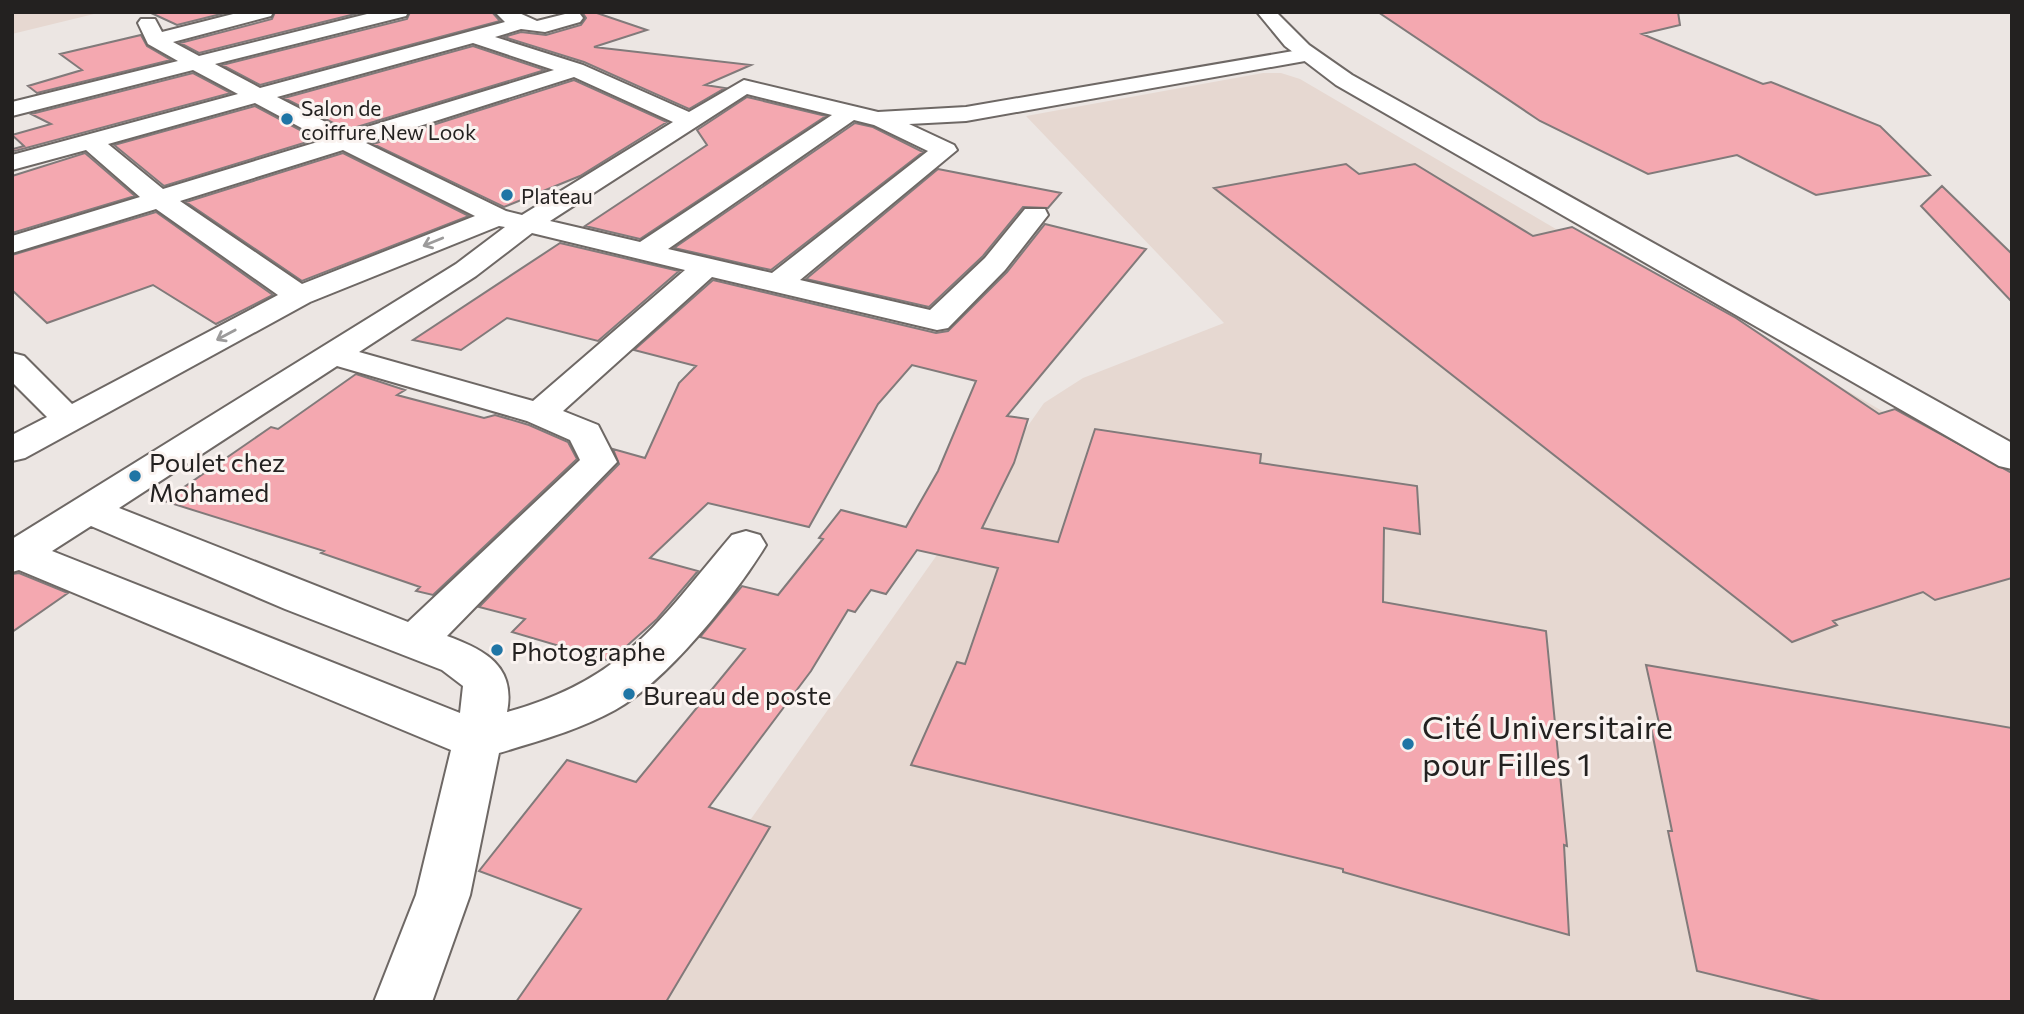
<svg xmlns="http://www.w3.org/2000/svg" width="2024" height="1014" font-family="Commissioner,sans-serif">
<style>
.built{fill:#e6d8d1}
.building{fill:#f4a8b0;stroke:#817a7a;stroke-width:2}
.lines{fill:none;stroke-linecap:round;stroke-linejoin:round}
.street-casing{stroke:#6e6865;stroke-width:4}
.secondary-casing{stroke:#6e6865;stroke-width:4}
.street{fill:#fff;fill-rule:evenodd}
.secondary{fill:#fff;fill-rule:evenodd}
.oneway{stroke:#9c9b9b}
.poi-dot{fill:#1f75a5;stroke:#faf3f0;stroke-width:2.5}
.labels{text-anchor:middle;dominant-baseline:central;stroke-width:6;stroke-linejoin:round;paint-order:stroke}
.far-poi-label{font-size:21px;fill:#232120;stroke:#faf3f0;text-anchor:start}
.poi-label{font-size:26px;fill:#232120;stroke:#faf3f0;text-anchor:start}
.near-poi-label{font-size:32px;fill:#232120;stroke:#faf3f0;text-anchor:start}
</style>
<rect width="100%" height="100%" fill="#ece6e3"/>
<!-- built -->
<path class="built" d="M12,12h76l6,2 -82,20z
M1263,73h18l19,6 278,163 15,2 419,242v516h-1390l422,-599 39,-25 141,-55 -198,-207z"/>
<!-- building -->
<path class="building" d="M149,12h80l-52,13z
M275,12h88l-164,41 -19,-10 92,-24z
M410,12h82l8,9 -240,64 -38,-20 185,-46z
M582,12h12l53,18 -53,17 157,18 -46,20 20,3 -36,21 -105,-47 -80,-25 17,-5 25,3 35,-10 5,-7z
M1378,12h300l2,13 -38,9 121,50 8,-2 109,44 50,49 -114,20 -79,-40 -89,19 -108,-53z
M141,35l6,11 24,14 -134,33 -9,-7 54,-16 -22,-16z
M473,46l72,24 -198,60 -63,-32z
M193,73l38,20 -216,58 -2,-2 11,-3 -12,-11 39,-11 -20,-10z
M574,80l93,42 -87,54 -76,31 -131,-63z
M747,97l79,19 -186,123 -55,-13 122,-81 -10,-15z
M255,106l62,33 -153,47 -50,-41z
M855,123l18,4 50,25 -152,118 -97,-22z
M85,153l50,43 -123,37v-57z
M343,153l126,63 -167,65 -116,-79z
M1346,164l13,10 56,-10 118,72 39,-9 164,91 143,96 16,-5 117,64v105l-77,22 -12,-8 -90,29 4,4 -45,17 -578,-454z
M938,169l123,24 -13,15 -25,-1 -40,49 -54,51 -123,-28z
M1942,186l70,68v48l-91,-96z
M156,212l117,83 -57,29 -63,-39 -106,38 -35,-33v-35z
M1045,224l101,25 -139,167 21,3 -14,44 -32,65 76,14 37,-113 166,25 -1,9 157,23 3,48 -36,-6 -1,74 163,29 21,215 -3,-1 5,90 -226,-63v-3l-432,-104 46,-103 8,2 33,-96 -81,-18 -31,44 -15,-4 -16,22 -7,-2 -37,61 -102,136 61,20 -104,175h-150l65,-93 -102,-38 88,-111 69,22 109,-133 -45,-12 42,-51 36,9 45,-56 -4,-1 22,-28 65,17 32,-56 38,-90 -64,-16 -34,39 -69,123 -101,-24 -58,55 48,13 -41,48 -47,42 -98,-29 13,-13 -46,-12 140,-143 -6,-15 32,9 34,-75 17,-17 -62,-16 79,-70 223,53 12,-2 59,-59z
M560,243l119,28 -81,70 -91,-23 -46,32 -48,-10z
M356,374l49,16 -8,5 87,23 11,-3 34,10 39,17 9,17 -144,136 -17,-4 4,-4 -99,-34 3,-2 -160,-50 107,-74 7,2z
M19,573l49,20 -56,39v-58z
M1646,665l366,63v274h-188l-127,-31 -29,-140h4l-22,-109 9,1z"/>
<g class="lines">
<!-- street casing -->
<g class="street-casing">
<path id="street" d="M241,12h32l-2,4 -98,26 26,14 176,-44h33l-2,4 -191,48 45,24 245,-66 -10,-10h22l20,9 36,-9 7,2 3,4 -3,4 -35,10 -24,-3 -26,8 88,28 106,47 55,-32 134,32 88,-5 339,-58 10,6 -10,6 -339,60 -57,3 45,21 3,5 -157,130 130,30 55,-52 40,-49h20l3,6 -43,55 -57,58 -11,2 -225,-53 -149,134 35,14 19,37 -170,174c38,14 69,30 60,76 117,-32 151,-90 225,-177l14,-4 14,4 6,10c-31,51 -100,137 -151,165 -36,20 -77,31 -116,43l-29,142 -38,107h-58l42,-107 35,-145 -432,-180 -7,2v-33l444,-275 49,-37 -6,-1 -189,76 -285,156 -13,3v-26l35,-18 -35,-35v-29l12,3 48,48 206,-109 -122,-86 -144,44v-17l128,-39 -54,-47 -74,20v-15l226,-61 -45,-24 -181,46v-14l166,-41 -30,-17 -10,-21 3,-4h14l7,13zM473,43l81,27 -207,63 -70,-36zM574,77l99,45 -151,93 -16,-4 -140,-68zM747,94l85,21 -192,127 -90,-21zM255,103l69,37 -161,49 -55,-45zM854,120l20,5 54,26 -156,122 -104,-24zM343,150l132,66 -173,68 -122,-83zM532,233l153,37 -152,131 -174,-49 117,-76zM337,366l190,55 43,19 10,20 -172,162 -289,-114zM91,526l194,83 157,61 21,16 -3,27 -408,-162z"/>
</g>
<!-- secondary casing -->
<g class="secondary-casing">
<path id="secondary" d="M1257,12h19l33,33 43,30 660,368v26l-13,-3 -663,-381 -51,-39z"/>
</g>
<!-- street -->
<use href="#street" class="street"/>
<!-- secondary -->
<use href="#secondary" class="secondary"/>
</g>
<!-- one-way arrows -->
<defs><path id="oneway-shaft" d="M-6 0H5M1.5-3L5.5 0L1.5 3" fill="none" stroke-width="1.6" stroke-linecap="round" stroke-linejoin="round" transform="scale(1.75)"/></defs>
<g class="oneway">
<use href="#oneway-shaft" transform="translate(433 242) rotate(158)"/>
<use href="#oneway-shaft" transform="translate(226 335) rotate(152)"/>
</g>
<!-- markers -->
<g class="poi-dot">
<circle cx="287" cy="119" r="7"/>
<circle cx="507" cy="195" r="7"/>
<circle cx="135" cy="476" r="7"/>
<circle cx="497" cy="650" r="7"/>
<circle cx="629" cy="694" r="7"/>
<circle cx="1408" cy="744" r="7"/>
</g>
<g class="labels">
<!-- far-poi labels -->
<g class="far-poi-label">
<text x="301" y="107">Salon de<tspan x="301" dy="24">coiffure New Look</tspan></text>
<text x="521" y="195">Plateau</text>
</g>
<!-- poi labels -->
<g class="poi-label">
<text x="149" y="461">Poulet chez<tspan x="149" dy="30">Mohamed</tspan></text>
<text x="511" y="650">Photographe</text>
<text x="643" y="694">Bureau de poste</text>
</g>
<!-- near-poi labels -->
<g class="near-poi-label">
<text x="1422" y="726">Cité Universitaire<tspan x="1422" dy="37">pour Filles 1</tspan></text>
</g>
</g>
<!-- border -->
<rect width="2024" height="1014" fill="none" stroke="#232120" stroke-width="28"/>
</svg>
